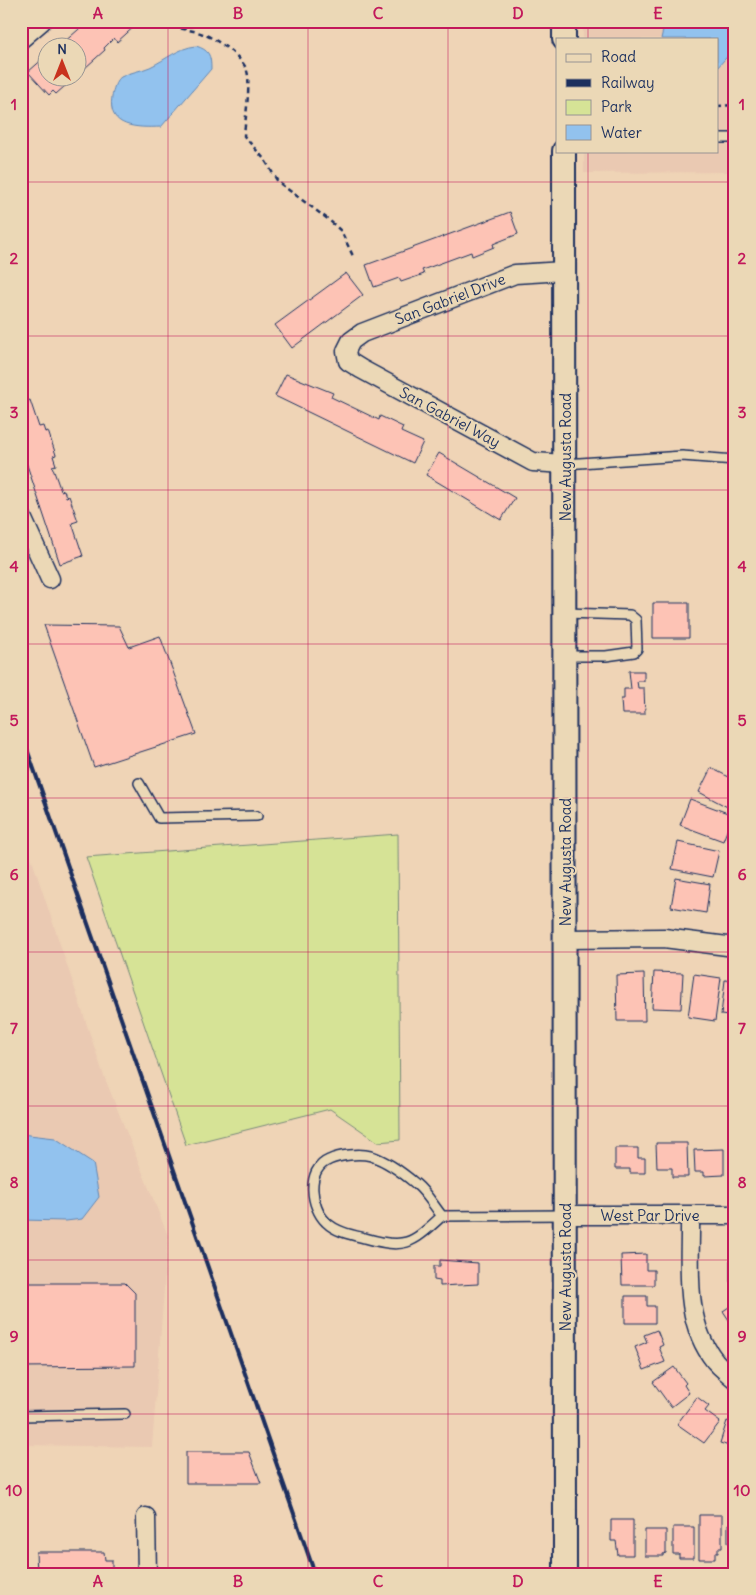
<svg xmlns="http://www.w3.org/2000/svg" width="756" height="1595" font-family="Delius,sans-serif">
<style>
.built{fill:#eac9b2}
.green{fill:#d6e396;stroke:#78897a}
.water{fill:#92c2ee;stroke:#6287b4}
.building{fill:#fdc3b5;stroke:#1b2f5e}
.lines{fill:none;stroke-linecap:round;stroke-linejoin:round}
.service-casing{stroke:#1b2f5e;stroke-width:12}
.minor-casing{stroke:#1b2f5e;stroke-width:21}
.tertiary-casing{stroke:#1b2f5e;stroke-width:26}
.path{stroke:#1b2f5e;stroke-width:2.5;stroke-dasharray:5 4;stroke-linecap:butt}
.service{stroke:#ebd8b6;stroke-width:9}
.minor{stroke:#ebd8b6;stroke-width:18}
.tertiary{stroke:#ebd8b6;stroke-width:22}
.rail{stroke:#1b2f5e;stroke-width:4}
.grid{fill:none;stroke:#c2185b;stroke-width:1;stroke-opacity:0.55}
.labels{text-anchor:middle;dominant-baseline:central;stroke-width:4;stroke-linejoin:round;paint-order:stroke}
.street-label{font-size:15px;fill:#1b2f5e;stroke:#ebd8b6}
.neatline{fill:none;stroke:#c2185b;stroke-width:2}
.grid-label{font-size:16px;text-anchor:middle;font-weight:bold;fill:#c2185b}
</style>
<rect width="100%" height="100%" fill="#efd4b6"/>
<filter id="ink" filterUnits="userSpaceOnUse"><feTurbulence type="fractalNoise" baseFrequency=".02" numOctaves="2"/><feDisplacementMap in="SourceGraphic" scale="10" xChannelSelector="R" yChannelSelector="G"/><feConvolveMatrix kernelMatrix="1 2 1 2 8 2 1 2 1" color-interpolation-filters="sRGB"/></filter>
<g filter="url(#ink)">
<!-- built -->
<path class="built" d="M583,21h152v151l-151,1v-22h133v-112h-134z
M21,827l83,249 64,160 -16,211 -131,-2z"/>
<!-- green -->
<path class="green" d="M398,834l2,306 -22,2 -48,-33 -144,36 -100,-288z"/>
<!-- water -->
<path class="water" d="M665,21h70l-2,29 -16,18v-29h-56z
M196,46c13,4 15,9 15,23l-50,58c-24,1 -54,1 -49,-30 1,-7 3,-16 9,-20 9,-5 20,-6 29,-10 17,-8 28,-19 46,-21z
M21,1134l34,4 38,25 6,34 -17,22 -16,2 -45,-1z"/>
<!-- building -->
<path class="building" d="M94,21h43l-2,2 1,2 -19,17 -3,-4 -10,10 1,2 -20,18 -2,-3 -5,5v-22h-14l1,-2 -2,-3 23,-20 2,4z
M45,57l3,3v18h26l-18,16 -3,-3 -4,4 -21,-23z
M510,212l8,22 -25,10 1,3 -22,9 -1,-4 -49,18 2,4 -23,8 -2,-4 -25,9 -8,-22z
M346,273l17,22 -71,53 -17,-23z
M286,374l47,19 -2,4 48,23 1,-4 23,11 -2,5 22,10 -10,21 -138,-67z
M30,400l9,27 4,-1 2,6 3,-1 8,24 -3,1 3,9 -4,1 9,25 3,-1 2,7 3,-1 9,25 -6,2 11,33 -23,8 -39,-117v-44z
M439,453l76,45 -14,22 -75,-45z
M653,603h36v35h-36z
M44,625l75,1 10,21 31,-11 36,98 -102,33z
M629,671h15v10h-7l1,7h6l1,26h-23l-1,-15h3v-10h7z
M711,768l24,12v31l-36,-19z
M690,799l43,16 -10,26 -43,-16z
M678,842l41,9 -6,26 -41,-8z
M676,878l34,6 -4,29 -35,-6z
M654,972l29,1 -2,36 -29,-1z
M644,974l1,47h-28l-1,-46z
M694,974l27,4 -6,43 -27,-4z
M725,980l10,1v36l-14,-2z
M656,1143h31l1,34h-16v-9h-15z
M615,1148h23v10h7v15h-15v-4h-15z
M724,1149v26l-20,1v-4h-9l-1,-22z
M646,1254v16h8v15h-32l-1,-30z
M440,1260l38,3v21l-38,2v-5l-6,-1v-14h6z
M730,1260h5v22h-5z
M21,1283h104l10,10v73l-114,1z
M625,1296h22v10h8v17h-30z
M735,1303v22l-2,1 -10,-15z
M657,1330l6,15 -4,2 6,15 -21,8 -9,-23 12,-5 -3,-7z
M674,1367l12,16 -2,2 5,8 -18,14 -18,-25z
M697,1397l12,9 -4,5 15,11 -16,21 -27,-19z
M727,1421l8,3v24l-15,-5z
M186,1452h63l12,31h-75z
M699,1515h23v33h-4v5h-3v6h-16z
M611,1520h22v35h-15l-2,-14h-5z
M728,1524h7v35l-1,-16h-6z
M673,1527h21v31h-15v-4h-6z
M645,1530h21v23l-3,1v2h-18z
M36,1552h68l1,8h7v12l-75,2z"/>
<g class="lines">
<!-- service casing -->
<g class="service-casing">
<path id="service" d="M717,138h18
M565,464l117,-8 53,4
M565,656h41l28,-4 3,-3 -1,-29 -6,-5 -65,-2
M139,783l20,35 98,-2
M442,1216c-30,27 -35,34 -77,22 -13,-3 -29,-6 -39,-16 -15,-14 -21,-52 3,-62 10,-5 31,-7 42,-4 16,5 32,17 45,28 10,8 18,22 26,32l123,-1
M21,1416l104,-2"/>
</g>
<!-- minor casing -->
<g class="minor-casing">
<path id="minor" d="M21,39l21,-18
M564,271l-49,3 -153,59 -11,8 -5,10 2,10 13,8 172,93 32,2
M21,515l29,64
M565,939l99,-1 71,9
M565,1215h170
M690,1215c1,49 -8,105 25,146 6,7 13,12 20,18
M146,1517l1,57"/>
</g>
<!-- tertiary casing -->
<g class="tertiary-casing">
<path id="tertiary" d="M564,21v18
M564,151l1,1423"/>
</g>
<!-- path -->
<path class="path" d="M155,21c16,8 33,7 48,13 12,4 41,24 44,37 4,13 -2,49 -3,65l21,24 13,22 51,38 12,11 12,25
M717,106l18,-1"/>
<!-- service -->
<use href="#service" class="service"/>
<!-- minor -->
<use href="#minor" class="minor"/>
<!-- tertiary -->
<use href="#tertiary" class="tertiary"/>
<!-- rail -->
<path class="rail" d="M21,732l294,842"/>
</g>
</g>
<!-- grid -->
<path class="grid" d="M168,21v1553M308,21v1553M448,21v1553M588,21v18M588,151v1423M21,182h714M21,336h714M21,490h714M21,644h714M21,798h714M21,952h714M21,1106h714M21,1260h714M21,1414h714"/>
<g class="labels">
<!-- street labels -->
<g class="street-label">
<text transform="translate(450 299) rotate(-21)">San Gabriel Drive</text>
<text transform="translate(450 417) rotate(28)">San Gabriel Way</text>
<text transform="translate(565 457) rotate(-90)">New Augusta Road</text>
<text transform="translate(565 862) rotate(-90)">New Augusta Road</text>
<text x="650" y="1215">West Par Drive</text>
<text transform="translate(565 1267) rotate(-90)">New Augusta Road</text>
</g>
</g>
<!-- margin -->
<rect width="756" height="1595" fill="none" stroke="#ebd8b6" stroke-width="55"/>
<!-- legend -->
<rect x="556" y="38" width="162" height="115" fill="#ebd8b6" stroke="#989493"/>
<rect x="566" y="54" width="25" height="8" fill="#ebd8b6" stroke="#989493"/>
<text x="601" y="62" font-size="15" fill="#1b2f5e">Road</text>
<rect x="566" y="79" width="25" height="8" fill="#1b2f5e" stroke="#989493"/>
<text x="601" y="88" font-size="15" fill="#1b2f5e">Railway</text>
<rect x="566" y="100" width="25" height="15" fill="#d6e396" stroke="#989493"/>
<text x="601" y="112" font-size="15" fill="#1b2f5e">Park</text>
<rect x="566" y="125" width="25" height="15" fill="#92c2ee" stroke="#989493"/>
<text x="601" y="138" font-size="15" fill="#1b2f5e">Water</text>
<!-- north arrow -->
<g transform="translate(62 62)"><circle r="24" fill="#ebd8b6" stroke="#989493"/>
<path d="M0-4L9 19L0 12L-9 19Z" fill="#c8321e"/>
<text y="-8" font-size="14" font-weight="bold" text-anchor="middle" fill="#1b2f5e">N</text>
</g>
<rect x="28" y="28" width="700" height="1540" class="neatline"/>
<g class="grid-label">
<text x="98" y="19">A</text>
<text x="238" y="19">B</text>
<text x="378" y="19">C</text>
<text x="518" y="19">D</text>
<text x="658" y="19">E</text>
<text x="14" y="110">1</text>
<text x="742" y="110">1</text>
<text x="14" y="264">2</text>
<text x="742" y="264">2</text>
<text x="14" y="418">3</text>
<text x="742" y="418">3</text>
<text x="14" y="572">4</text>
<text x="742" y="572">4</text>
<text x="14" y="726">5</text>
<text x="742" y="726">5</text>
<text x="14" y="880">6</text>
<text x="742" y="880">6</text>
<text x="14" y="1034">7</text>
<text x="742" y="1034">7</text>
<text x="14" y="1188">8</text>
<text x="742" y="1188">8</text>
<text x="14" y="1342">9</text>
<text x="742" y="1342">9</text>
<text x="14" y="1496">10</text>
<text x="742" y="1496">10</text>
<text x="98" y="1587">A</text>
<text x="238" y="1587">B</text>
<text x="378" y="1587">C</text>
<text x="518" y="1587">D</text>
<text x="658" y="1587">E</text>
</g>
</svg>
